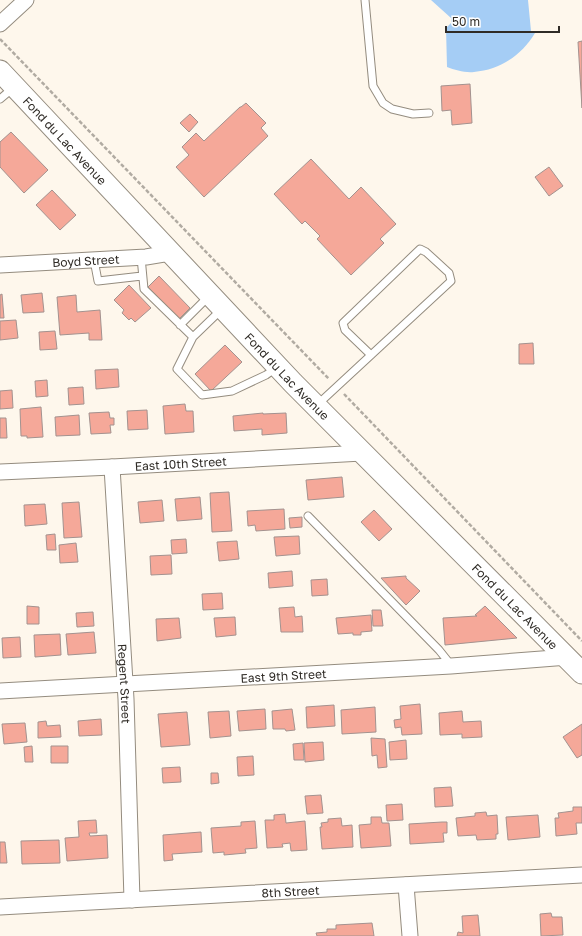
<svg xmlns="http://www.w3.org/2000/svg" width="582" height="936" font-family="'Golos Text',sans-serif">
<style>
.water{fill:#a5cdf5}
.building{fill:#f5a899;stroke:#a3928f}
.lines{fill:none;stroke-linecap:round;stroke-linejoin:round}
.service-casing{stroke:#948c7f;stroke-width:9}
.minor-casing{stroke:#948c7f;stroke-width:17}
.secondary-casing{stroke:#948c7f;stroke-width:23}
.path{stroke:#b1aba2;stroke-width:2.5;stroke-dasharray:4 2;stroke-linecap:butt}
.service{stroke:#fff;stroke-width:7}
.minor{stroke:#fff;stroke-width:15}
.secondary{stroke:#fff;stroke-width:21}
.labels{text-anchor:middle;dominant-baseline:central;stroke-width:3;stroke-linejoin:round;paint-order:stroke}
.street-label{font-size:12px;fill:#2f2b26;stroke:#fff}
</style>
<rect width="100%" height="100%" fill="#fef7ec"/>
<!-- water -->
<path class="water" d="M431,0h97l3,31 4,2c-13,22 -35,37 -61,39 -9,1 -19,-2 -27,-5l-1,-39 5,-5v-5z"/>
<!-- building -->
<path class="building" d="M582,41v67l-4,-66z
M470,84l2,39 -20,2 -1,-15 -9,1 -1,-25z
M246,103l20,20 -5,5 7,8 -64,61 -28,-30 13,-12 -7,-8 14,-14 8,8 36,-34h1z
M190,114l8,8 -9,10 -9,-9z
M11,132l37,38 -24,23 -24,-26v-25z
M311,159l38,40 12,-12 35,37 -16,15 4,4 -33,32 -34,-36 3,-3 -15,-15 -3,3 -28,-30z
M549,167l14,19 -14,10 -14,-19z
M52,190l24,25 -16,15 -24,-25z
M159,276l31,32 -12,12 -30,-33z
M129,285l22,23 -16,14 -4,-4 -2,2 -7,-7 2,-3 -10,-10z
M42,293l2,19 -21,1 -2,-18z
M2,294l2,24h-4v-23z
M76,295l1,17 23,-2 2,30h-13v-7l-29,2 -3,-38z
M16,320l2,18 -18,2v-19z
M55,331l2,18 -17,1 -1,-18z
M533,343l1,21h-15v-20z
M225,345l17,17 -31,29 -16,-17z
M118,369l1,18 -23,2 -1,-19z
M47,380l1,16 -12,1 -1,-16z
M83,387l1,17 -15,1 -1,-17z
M12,390l1,18 -13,1v-18z
M185,404l1,7h7l1,21 -29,2 -2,-28z
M41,407l2,30 -16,1v-2h-6l-1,-27z
M147,410l1,19 -20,1 -1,-19z
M109,412l1,6h4v7h-4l1,8 -20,1 -2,-21z
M263,413v1l23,-1 1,20 -25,2v-6l-28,2 -1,-15z
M79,415l1,20 -24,1 -1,-19z
M0,418h6l1,20h-7z
M342,477l2,20 -36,3 -2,-20z
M229,492l3,39 -20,1 -2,-39z
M200,497l2,22 -25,2 -2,-22z
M162,500l2,21 -24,2 -2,-21z
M79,502l3,35 -18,1 -2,-35z
M45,504l2,20 -22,2 -1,-21z
M284,509l1,20 -29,2 -1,-6 -7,1 -1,-15z
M374,510l18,19 -13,12 -18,-19z
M302,517v10l-12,1 -1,-10z
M55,534l1,16h-9l-1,-15z
M299,536l1,18 -24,2 -2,-19z
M186,539l1,14 -15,1 -1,-14z
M237,541l2,18 -20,2 -2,-19z
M76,543l2,19 -18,1 -1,-18z
M171,555l1,19 -21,1 -1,-19z
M292,571l1,15 -24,2 -1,-15z
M406,576v2l14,13 -14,14 -25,-27z
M327,579l1,16 -16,1 -1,-16z
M222,593l1,16 -20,1 -1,-16z
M27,606l12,1v17h-12z
M485,606l32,32 -72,7 -2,-27 34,-2 -2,-1z
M294,607l1,10 7,-1 1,16h-22l-2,-24z
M372,610h9l2,16h-10z
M93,612l1,14 -17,1 -1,-14z
M371,615l1,16 -11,1v3h-8v-2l-15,1 -2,-16z
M235,617l1,18 -20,2 -2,-19z
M179,618l2,20 -24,3 -1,-22z
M94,632l2,21 -28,2 -2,-21z
M60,634l1,21 -26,2 -1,-22z
M20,637l1,20 -18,1 -1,-20z
M420,704l2,30 -20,1 -1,-8 -6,1 -1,-8 7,-1 -1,-13z
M334,705l1,21 -28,2 -1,-21z
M375,707l1,25 -34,2 -1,-24z
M265,709l1,20 -27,2 -2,-20z
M292,709l3,21 -9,1 -1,-2h-12l-1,-18z
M229,711l2,25 -21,2 -2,-26z
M462,711l1,11 18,-1 1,16 -20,1v-4l-22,1 -1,-22z
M187,712l3,33 -29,2 -3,-33z
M101,719l1,16 -23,1 -1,-15z
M46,721l1,5 13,-1 1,12 -23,1v-16z
M25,723l2,19 -23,2 -2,-20z
M582,724v31l-5,3 -14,-21z
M371,738l14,1 2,28 -9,1 -1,-13 -5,1z
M406,740l1,19 -17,1 -1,-18z
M323,742l1,18 -19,2 -1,-19z
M303,743l1,17h-10l-1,-16z
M32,746l1,16h-8l-1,-15z
M51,746h17v17h-17z
M253,756l1,19 -16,1 -1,-19z
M180,767l1,15 -18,1 -1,-15z
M211,773h7l1,10 -8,1z
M451,787l2,19 -18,1 -1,-19z
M321,795l2,18 -16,1 -2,-18z
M402,804l1,16 -16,1 -1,-16z
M573,807h9v16h-6l1,11 -21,2 -1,-18h4l-1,-5 15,-2z
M486,812l1,4 10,-1 1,19h-2v5l-19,1 -1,-5 -18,1 -2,-18 19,-2v-3z
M285,814l1,9 19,-2 2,29 -16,1 -1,-8 -8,1 1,3 -16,1 -2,-28h9v-5z
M538,815l2,22 -32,3 -2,-23z
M371,817h10l1,6h7l2,23 -30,2 -2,-23 12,-1z
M341,818l1,8 10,-1 1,22 -31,2 -2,-22h2l-1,-4 7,-1v-3z
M96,820l1,13h-8l1,3 17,-1 1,23 -41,3 -2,-23 14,-1 -1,-16z
M255,821l2,27 -12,1 1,4 -22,2v-3l-11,1 -2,-25 30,-2v-4z
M442,822h5v11h-4l1,9 -34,2 -1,-20z
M201,832l1,20 -30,2 1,6 -9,1 -1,-26z
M59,840l1,23 -38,1 -1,-23z
M0,842h5l2,21h-7z
M551,913l1,4h10l1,18 -22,1 -1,-22z
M478,915l2,21h-23l1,-4 5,1v-1l-1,-16z
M372,923l2,13h-57l-1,-3 11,-1v-3h9v-4z"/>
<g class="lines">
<!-- service casing -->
<g class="service-casing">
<path id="service" d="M365,0l8,86 10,17 9,6 21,5 16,-1
M0,99l13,-11
M141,257l3,32 49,48 29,-28
M94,260l4,21 44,-5
M180,325l28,-28
M193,337l-16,32 25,26 30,-4 34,-16 10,-7
M317,405l134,-124 -2,-8 -23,-21 -6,-3 -77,74 2,7 26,25
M308,516l131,134 12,15"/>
</g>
<!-- minor casing -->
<g class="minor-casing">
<g id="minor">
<path d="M0,24l26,-24"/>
<path id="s1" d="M0,265l146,-8 24,-4"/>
<path id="s2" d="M112,467l14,232 6,201"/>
<path id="s3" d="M0,472l112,-5 250,-14"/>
<path id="s4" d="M0,691l451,-25 117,-9"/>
<path d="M406,885l4,51"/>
<path id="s5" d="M0,907l582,-32"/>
</g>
</g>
<!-- secondary casing -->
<g class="secondary-casing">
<g id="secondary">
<path id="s6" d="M0,71l293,312 289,290"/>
</g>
</g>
<!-- path -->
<path class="path" d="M0,39l329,340
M344,394l238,247"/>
<!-- service -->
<use href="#service" class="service"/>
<!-- minor -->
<use href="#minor" class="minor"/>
<!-- secondary -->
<use href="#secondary" class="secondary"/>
</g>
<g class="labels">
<!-- street labels -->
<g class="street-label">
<text stroke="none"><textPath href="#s6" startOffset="95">Fond du Lac Avenue</textPath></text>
<text stroke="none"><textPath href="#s1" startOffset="86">Boyd Street</textPath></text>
<text stroke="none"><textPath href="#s6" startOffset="419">Fond du Lac Avenue</textPath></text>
<text stroke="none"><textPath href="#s3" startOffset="181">East 10th Street</textPath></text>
<text stroke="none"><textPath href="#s6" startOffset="743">Fond du Lac Avenue</textPath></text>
<text stroke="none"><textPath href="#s4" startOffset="284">East 9th Street</textPath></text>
<text stroke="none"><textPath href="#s2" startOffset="217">Regent Street</textPath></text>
<text stroke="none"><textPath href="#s5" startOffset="291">8th Street</textPath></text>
</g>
</g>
<!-- scale -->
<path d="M446 26v6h113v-6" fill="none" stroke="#2f2b26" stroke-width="2"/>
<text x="452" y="26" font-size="12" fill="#2f2b26" stroke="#ffffff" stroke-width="3" paint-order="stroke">50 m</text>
</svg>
